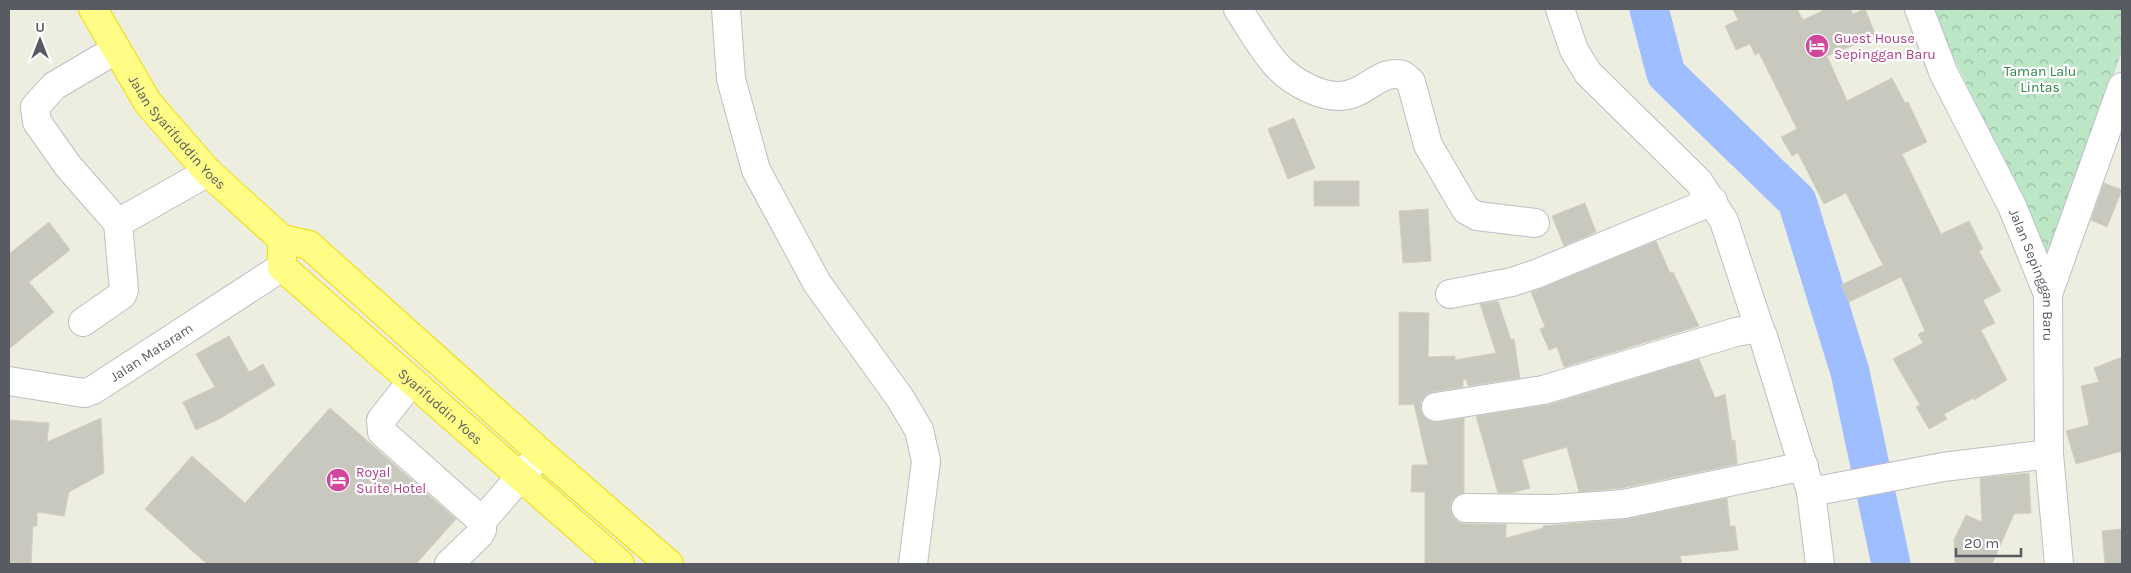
<svg xmlns="http://www.w3.org/2000/svg" width="2131" height="573" font-family="Karla,sans-serif">
<style>
.forest{fill:url(#forest-crowns)}
.lines{fill:none;stroke-linecap:round;stroke-linejoin:round}
.river{stroke:#9fbeff;stroke-width:39}
.building{fill:#c8c8be;stroke:#d2d1bf}
.minor-casing{stroke:#bebec5;stroke-width:30}
.highway-casing{stroke:#ed0;stroke-width:30}
.minor{stroke:#fff;stroke-width:28}
.highway{stroke:#fffd86;stroke-width:28}
.labels{text-anchor:middle;dominant-baseline:central;stroke-width:4.5;stroke-linejoin:round;paint-order:stroke}
.hotel-label{font-size:14px;fill:#b23c85;stroke:#fff;text-anchor:start}
.park-label{font-size:14px;fill:#2f8447;stroke:#fff}
.street-label{font-size:14px;fill:#595b63;stroke:#fff}
</style>
<defs>
<pattern id="forest-crowns" width="20" height="18" patternUnits="userSpaceOnUse" patternTransform="scale(1.25)"><rect width="20" height="18" fill="#bbe7c6"/><path d="M2 6a3 3 0 1 1 6 0M12 15a3 3 0 1 1 6 0" fill="none" stroke="#9bbea4"/></pattern>
</defs>
<rect width="100%" height="100%" fill="#edede0"/>
<!-- forest -->
<path class="forest" d="M1931,9h191v42l-73,209z"/>
<g class="lines">
<!-- river -->
<path class="river" d="M1649,9l17,65 131,127 53,171 41,192"/>
</g>
<!-- building -->
<path class="building" d="M1733,9h64l6,11 23,-11h24l3,5 12,-5 11,27 -49,20 20,45 45,-23 13,25 3,-1 19,40 -25,12 39,80 28,-13 14,28 -4,2 22,40 -18,9 12,23 -14,7 26,50 -33,20 -1,-2 -29,16 3,5 -18,10 -13,-22 4,-2 -27,-46 30,-16 -5,-9 7,-3 -24,-54 -52,25 -8,-17 42,-20 -37,-72 -22,11 -26,-51 -6,3 -11,-19 16,-8 -38,-76 -4,2 -5,-11 -14,6 -11,-24 13,-6z
M1294,118l21,50 -27,11 -20,-50z
M1314,181h45v25h-45z
M2104,183l18,7 -15,37 -16,-7z
M1585,203l11,29 -32,14 -12,-30z
M1428,209l3,52 -28,2 -4,-52z
M49,222l21,28 -41,32 25,30 -45,37v-95z
M1656,241l14,32 3,-1 26,54 -135,41 -7,-20 -8,3 -9,-21 5,-2 -14,-35z
M1498,301l13,39 3,-1 6,39 -52,8 -2,-7 -3,1v7l-30,5 -7,3 -5,7v7l3,7 6,5 8,1 26,-4v75l-6,2 -6,5 -2,8 3,8 5,6 8,2h40v14l37,-10v-2l84,-7 100,-21 3,28h5l3,24 -58,6 2,8h-257v-72h-14l1,-27h16l-14,-61 -15,1v-93l30,1 -1,44 27,-1v4l41,-7 -16,-49z
M229,336l20,36 14,-8 12,21 -54,33 -25,12 -13,-28 32,-15 -19,-33z
M2122,357v94l-46,13 -10,-33 23,-6 -8,-39 18,-4 -5,-14z
M1699,359l16,39 10,-4 7,47 3,-1 2,24 -115,24 -43,4 -12,-45 -45,13 8,28 -18,5h-14l-22,-77 71,-11z
M330,408l126,111 -40,45h-209l-62,-55 47,-53 53,47z
M101,418l3,55 -35,19 -5,24 -27,-4v14h-4l-2,38h-22v-144l40,3 -2,19z
M2029,473l2,40 -17,1 -22,50h-37l-1,-24 12,-25 16,7 -2,-44z
M2122,529v35h-17l-3,-33z"/>
<g class="lines">
<!-- minor casing -->
<g class="minor-casing">
<g id="minor">
<path d="M726,9l5,70 25,91 61,113 83,115 19,32 7,31 -13,103"/>
<path d="M1238,9c11,17 22,36 35,52 16,20 54,43 81,32 18,-7 29,-23 49,-18l8,7 17,63 38,65 11,6 58,7"/>
<path d="M1560,9l14,41 14,23 111,109 25,39 36,109"/>
<path id="s1" d="M1919,9l25,65 68,132 36,88 1,160 10,110"/>
<path d="M118,223l90,-51"/>
<path d="M1450,294l62,-12 24,-8 177,-73"/>
<path d="M2048,294l74,-207"/>
<path d="M83,322l39,-27 2,-5 -6,-67 -50,-57 -31,-44 -2,-15 19,-21 61,-36"/>
<path id="s2" d="M9,381l68,11 8,1 8,-3 189,-123"/>
<path d="M412,381l-31,39 1,12 100,89 59,-68"/>
<path d="M1436,407l107,-17 193,-58 18,-3 6,1 3,6 48,156 9,72"/>
<path d="M1811,492l132,-25 106,-13"/>
<path d="M1466,508l87,1 71,-5 180,-38"/>
<path d="M449,564l30,-29 3,-5v-9"/>
</g>
</g>
<!-- highway casing -->
<g class="highway-casing">
<g id="highway">
<path id="s3" d="M93,9l55,94 60,69 74,67"/>
<path d="M282,239l27,6 232,208 128,111"/>
<path id="s4" d="M282,239v28l338,297"/>
</g>
</g>
<!-- minor -->
<use href="#minor" class="minor"/>
<!-- highway -->
<use href="#highway" class="highway"/>
</g>
<!-- icons -->
<defs>
<g id="hotel-disc" transform="scale(1.25)"><circle r="9.5" fill="#d1479c" stroke="#fff"/><path d="M-6-4.5h1.5V1H6V5H4.5V3h-9V5H-6ZM-4 0a1.8 1.8 0 1 1 3.6 0ZM.5 0V-2.5h3Q6-2.5 6 0Z" fill="#fff"/></g>
</defs>
<g fill-rule="evenodd">
<use href="#hotel-disc" x="1817" y="46"/>
<use href="#hotel-disc" x="338" y="480"/>
</g>
<g class="labels">
<!-- hotel labels -->
<g class="hotel-label">
<text x="1834" y="38">Guest House<tspan x="1834" dy="16">Sepinggan Baru</tspan></text>
<text x="356" y="472">Royal<tspan x="356" dy="16">Suite Hotel</tspan></text>
</g>
<!-- park labels -->
<g class="park-label">
<text x="2040" y="71">Taman Lalu<tspan x="2040" dy="16">Lintas</tspan></text>
</g>
<!-- street labels -->
<g class="street-label">
<text stroke="none"><textPath href="#s3" startOffset="150">Jalan Syarifuddin Yoes</textPath></text>
<text stroke="none"><textPath href="#s1" startOffset="291">Jalan Sepinggan Baru</textPath></text>
<text stroke="none"><textPath href="#s2" startOffset="155">Jalan Mataram</textPath></text>
<text stroke="none"><textPath href="#s4" startOffset="239">Syarifuddin Yoes</textPath></text>
</g>
</g>
<!-- border -->
<rect width="2131" height="573" fill="none" stroke="#595b63" stroke-width="20"/>
<!-- north arrow -->
<g transform="translate(40 40)" stroke="#ffffff" stroke-width="4" paint-order="stroke">
<path d="M0-4L9 19L0 12L-9 19Z" fill="#595b63"/>
<text y="-8" font-size="14" font-weight="bold" text-anchor="middle" fill="#595b63">U</text>
</g>
<!-- scale -->
<path d="M1956 548v8h65v-8" fill="none" stroke="#595b63" stroke-width="2.5"/>
<text x="1964" y="548" font-size="15" fill="#595b63" stroke="#ffffff" stroke-width="4" paint-order="stroke">20 m</text>
</svg>
